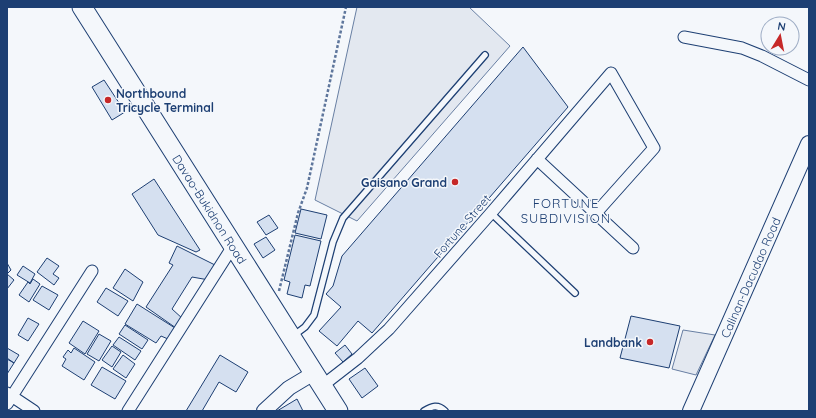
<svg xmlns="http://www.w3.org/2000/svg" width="816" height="418" font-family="Quicksand,sans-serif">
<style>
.parking{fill:#e3e8f0;stroke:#687fa3}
.building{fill:#d5e0f0;stroke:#1d3f73}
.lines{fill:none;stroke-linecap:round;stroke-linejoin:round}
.service-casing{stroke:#1d3f73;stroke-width:8}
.minor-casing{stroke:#1d3f73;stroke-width:13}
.tertiary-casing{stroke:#1d3f73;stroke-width:16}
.secondary-casing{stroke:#1d3f73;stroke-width:18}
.trunk-casing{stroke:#1d3f73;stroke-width:21}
.path{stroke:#5e769c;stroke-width:2.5;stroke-dasharray:3 2;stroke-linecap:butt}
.service{stroke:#f4f7fb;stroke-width:5.5}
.minor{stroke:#f4f7fb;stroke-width:11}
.tertiary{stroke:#f4f7fb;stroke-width:14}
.secondary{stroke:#f4f7fb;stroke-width:16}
.trunk{stroke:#f4f7fb;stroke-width:19}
.poi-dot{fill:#c62828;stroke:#f4f7fb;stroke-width:1.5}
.labels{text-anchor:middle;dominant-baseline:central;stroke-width:3;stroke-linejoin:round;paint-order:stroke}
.poi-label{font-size:12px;font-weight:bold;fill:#1d3f73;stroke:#f4f7fb;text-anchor:end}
.street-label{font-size:12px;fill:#1d3f73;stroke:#f4f7fb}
.neighbourhood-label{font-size:13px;letter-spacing:1px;fill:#1d3f73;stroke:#f4f7fb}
</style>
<rect width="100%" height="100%" fill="#f4f7fb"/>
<!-- parking -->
<path class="parking" d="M357,7h112l41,39 -153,175 -42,-21z
M683,330l32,5 -19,40 -24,-6z"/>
<!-- building -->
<path class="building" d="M523,47l45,60 -196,226 -14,-12 -21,25 -18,-15 22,-24 -15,-13 7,-8 9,-30z
M104,80l21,32 -13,8 -20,-33z
M154,179l46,71 -4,2 -38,-17 -26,-41z
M301,209l26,6 -6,24 -26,-6z
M269,215l9,13 -12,7 -9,-13z
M295,235l26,6 -11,45 -5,-1 -3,13 -15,-4 3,-12 -6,-2z
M266,237l9,13 -12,8 -9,-14z
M177,246l40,20 -8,14 -17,-3 -20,32 11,10 -7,9 -30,-21 27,-42 -4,-2z
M47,258l12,8 -6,8 6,4 -5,7 -17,-13z
M7,263l4,7 -4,4z
M23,266l12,8 -5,9 -13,-8z
M125,269l18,13 -10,19 -20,-13z
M7,274l7,6 -7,9z
M33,279l7,5 -11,18 -10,-7 9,-13 2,2z
M42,286l16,9 -9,15 -16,-10z
M106,288l22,13 -10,15 -21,-14z
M137,304l38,24 -7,11 -7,-3 -5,7 -31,-19z
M631,316l49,10 -11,42 -49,-10z
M28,318l11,6 -11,17 -10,-6z
M83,321l16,10 -14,23 -16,-11z
M125,325l23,15 -6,9 -23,-15z
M99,334l12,7 -12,20 -12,-7z
M119,337l22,14 -6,9 -22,-15z
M345,345l7,9 -9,8 -8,-9z
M112,346l9,6 -9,15 -10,-7z
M7,348l12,7 -5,8 -7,-5z
M74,348l21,14 -11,18 -22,-14 4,-7 -3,-2 5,-7 3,3z
M123,355l12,9 -9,14 -13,-9z
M220,355l28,17 -12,20 -17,-10 -17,29h-16z
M7,359l7,4 -7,11z
M102,367l24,14 -11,18 -24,-14z
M365,368l13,18 -16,12 -13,-19z
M297,399l6,12h-26z"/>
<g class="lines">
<!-- service casing -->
<g class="service-casing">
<path id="service" d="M491,213l84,80
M293,336l12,-9 9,-12 19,-73 10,-24 142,-163
M424,411c8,-5 14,-7 21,0"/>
</g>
<!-- minor casing -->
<g class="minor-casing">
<path id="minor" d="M684,37l58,11 20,8 47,24
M537,159l96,89
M322,386l36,-28 31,-29 102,-116 120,-140 43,75 -58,65
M7,393l27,18
M7,404l85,-133
M128,411l105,-165"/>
</g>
<!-- tertiary casing -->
<g class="tertiary-casing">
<path id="tertiary" d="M264,411l25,-23 25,-15"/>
</g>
<!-- secondary casing -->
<g class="secondary-casing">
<g id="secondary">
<path id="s1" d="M691,411l118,-267"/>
</g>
</g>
<!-- trunk casing -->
<g class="trunk-casing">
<g id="trunk">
<path id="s2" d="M82,7l256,404"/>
</g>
</g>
<!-- path -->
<path class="path" d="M279,291l19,-78 9,-25 39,-181"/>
<!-- service -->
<use href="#service" class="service"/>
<!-- minor -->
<use href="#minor" class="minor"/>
<!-- tertiary -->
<use href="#tertiary" class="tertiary"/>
<!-- secondary -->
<use href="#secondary" class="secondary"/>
<!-- trunk -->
<use href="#trunk" class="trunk"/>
</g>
<!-- markers -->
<g class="poi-dot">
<circle cx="108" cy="100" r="4"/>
<circle cx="455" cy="182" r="4"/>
<circle cx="650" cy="342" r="4"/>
</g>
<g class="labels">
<!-- poi labels -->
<g class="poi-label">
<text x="116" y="93" text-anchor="start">Northbound<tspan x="116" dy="14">Tricycle Terminal</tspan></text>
<text x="447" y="182">Gaisano Grand</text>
<text x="642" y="342">Landbank</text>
</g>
<!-- street labels -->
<g class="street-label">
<text stroke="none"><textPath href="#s2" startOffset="239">Davao-Bukidnon Road</textPath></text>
<text transform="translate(462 226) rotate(-49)">Fortune Street</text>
<text stroke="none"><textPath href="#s1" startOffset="146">Calinan-Dacudao Road</textPath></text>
</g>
<!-- neighbourhood labels -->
<g class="neighbourhood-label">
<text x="566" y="203">FORTUNE<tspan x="566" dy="15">SUBDIVISION</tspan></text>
</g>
</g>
<!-- border -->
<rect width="816" height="418" fill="none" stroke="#1d3f73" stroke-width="16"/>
<!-- north arrow -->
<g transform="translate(780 36) rotate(10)"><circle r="19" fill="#f4f7fb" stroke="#9eadc5"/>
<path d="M0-3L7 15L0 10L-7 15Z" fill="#c62828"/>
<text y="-6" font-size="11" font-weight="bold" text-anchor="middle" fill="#1d3f73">N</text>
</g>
</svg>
